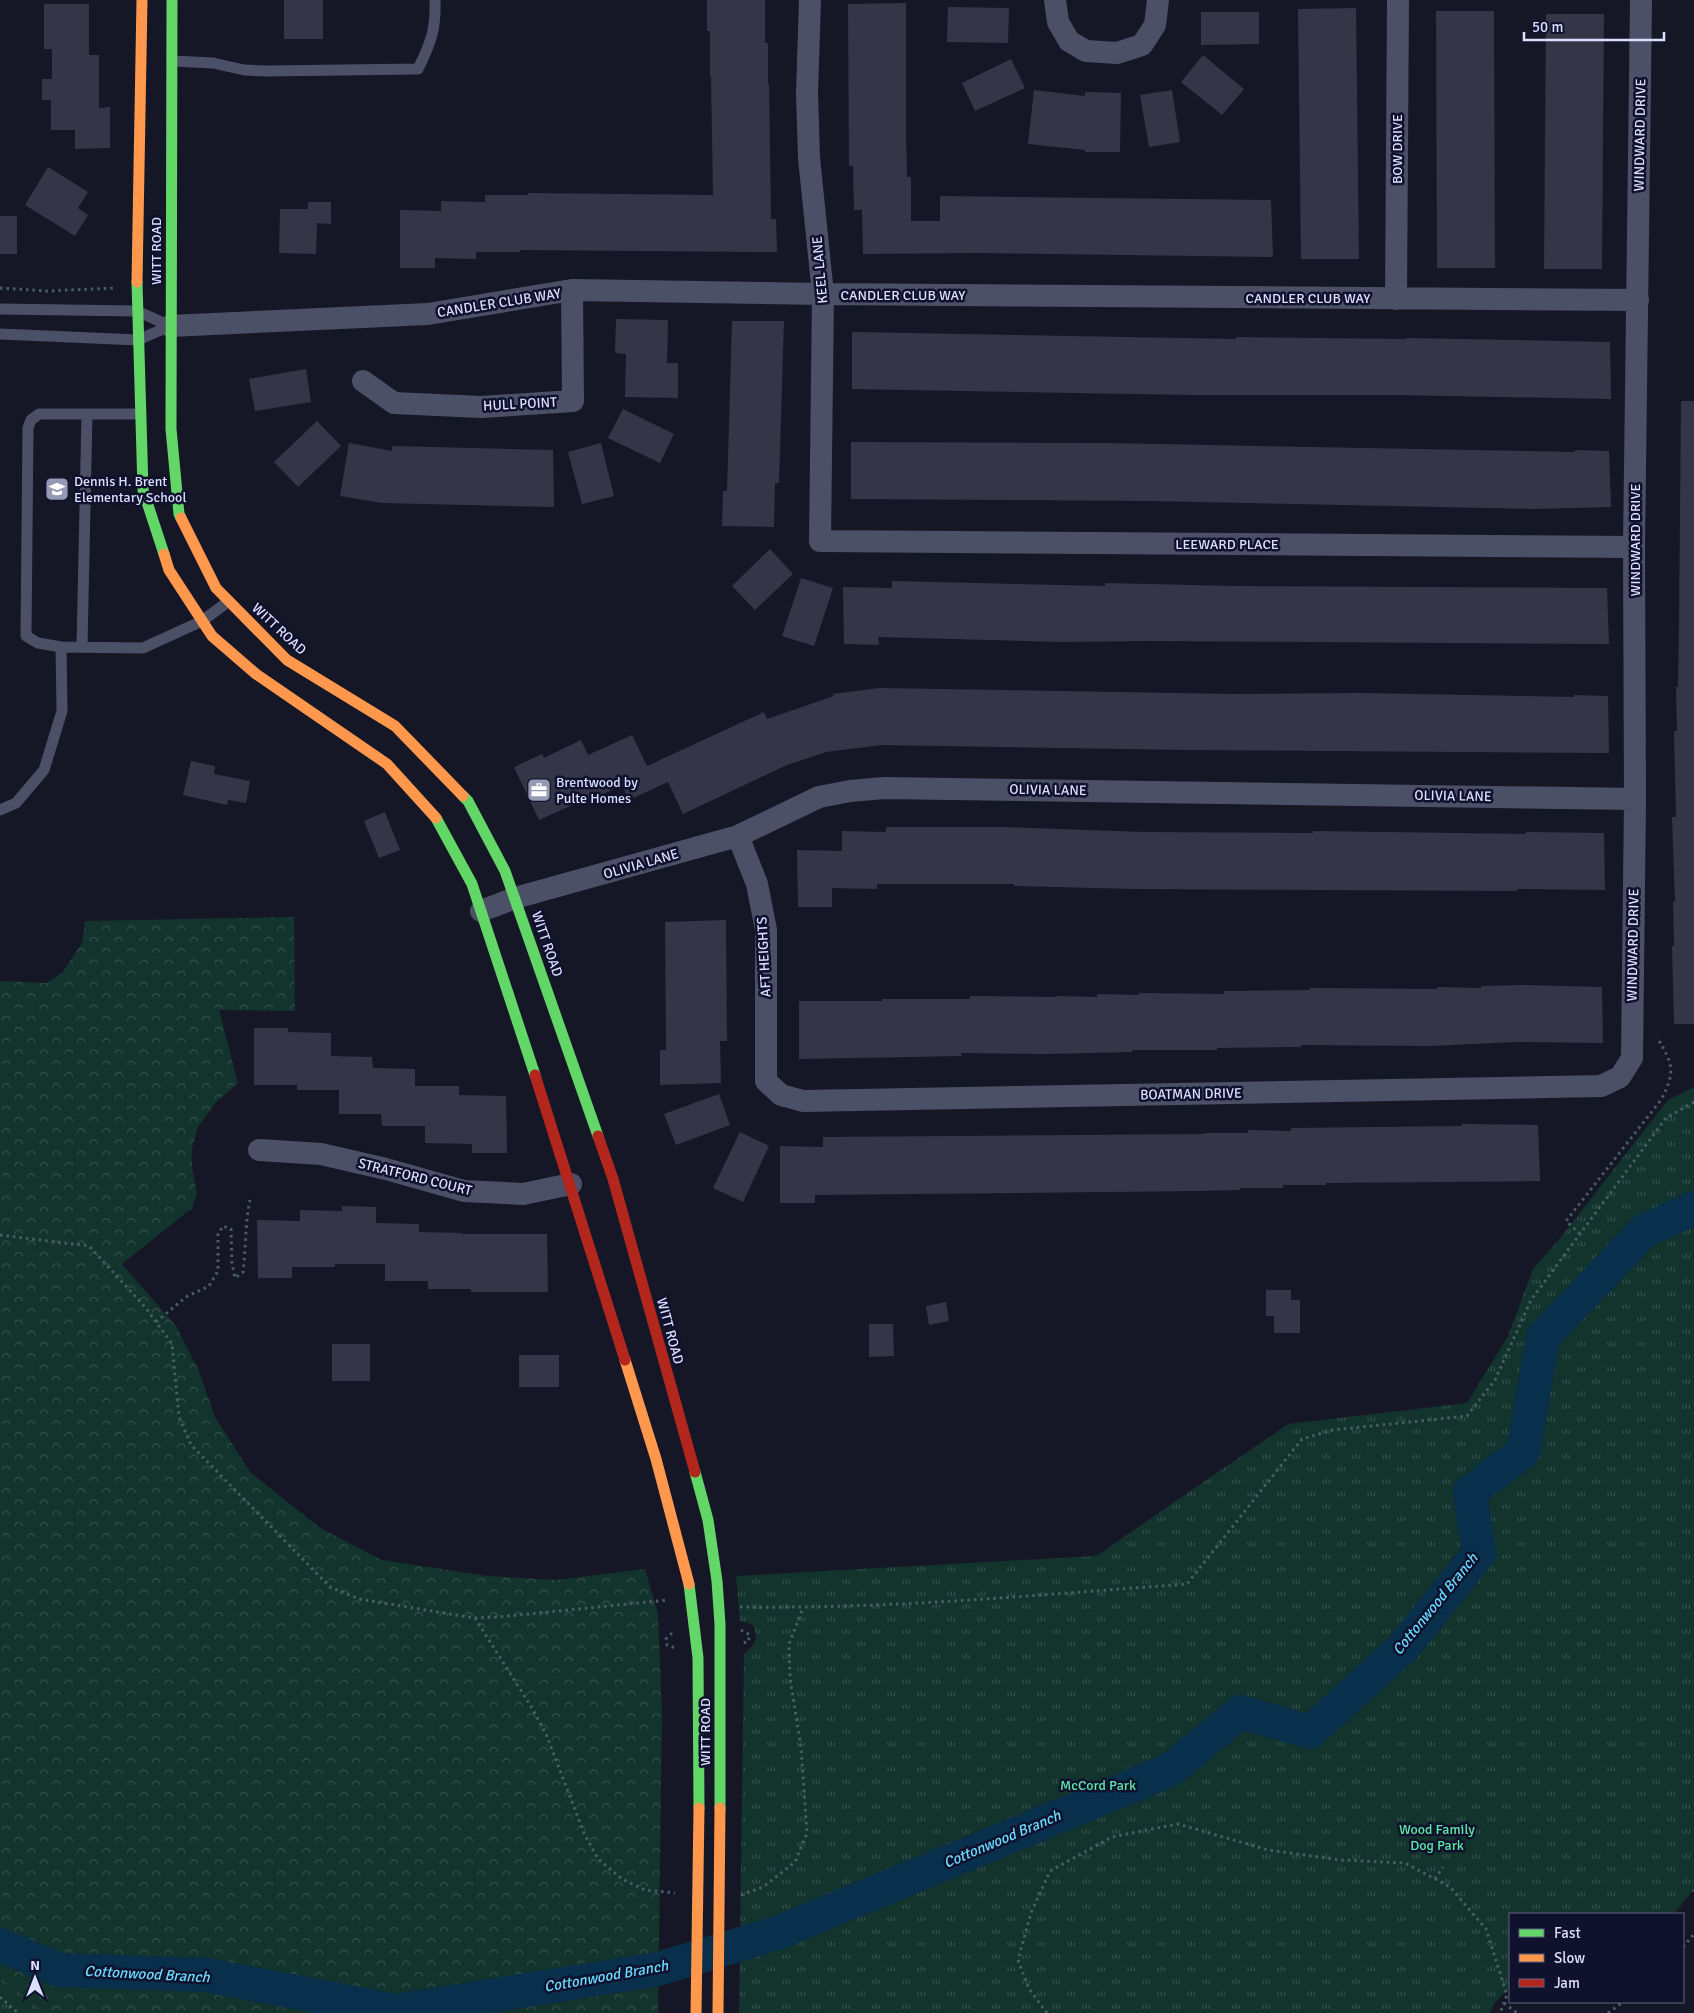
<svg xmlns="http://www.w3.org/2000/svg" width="1694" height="2013" font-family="Signika,sans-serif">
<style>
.forest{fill:url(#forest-crowns)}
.park{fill:url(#park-tufts)}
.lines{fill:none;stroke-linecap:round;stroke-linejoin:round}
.river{stroke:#082f4b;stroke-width:34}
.building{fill:#343647}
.path{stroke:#485e67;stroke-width:3;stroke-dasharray:2.5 4;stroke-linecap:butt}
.lane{stroke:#4b5067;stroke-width:11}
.street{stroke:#4b5067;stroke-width:22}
.fast{stroke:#63d668;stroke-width:11}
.slow{stroke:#ff974d;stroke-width:11}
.jam{stroke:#b3261e;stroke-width:11}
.slow-bridge{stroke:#ff974d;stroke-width:11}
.labels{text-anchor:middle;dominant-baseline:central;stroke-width:5;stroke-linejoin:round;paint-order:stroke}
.street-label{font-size:14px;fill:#dbdfff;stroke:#0f112d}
.poi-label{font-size:14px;fill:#dbdfff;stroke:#0f112d;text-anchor:start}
.park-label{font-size:14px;fill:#5deaa6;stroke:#0f112d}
.water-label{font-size:15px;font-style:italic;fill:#69dcff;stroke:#0f112d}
</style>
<defs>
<pattern id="forest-crowns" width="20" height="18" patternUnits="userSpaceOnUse" patternTransform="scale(1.25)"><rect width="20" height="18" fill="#13332d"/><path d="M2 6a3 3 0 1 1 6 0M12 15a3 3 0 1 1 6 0" fill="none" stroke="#35504c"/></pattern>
<pattern id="park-tufts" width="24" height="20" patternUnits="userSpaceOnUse" patternTransform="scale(1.25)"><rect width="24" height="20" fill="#13332d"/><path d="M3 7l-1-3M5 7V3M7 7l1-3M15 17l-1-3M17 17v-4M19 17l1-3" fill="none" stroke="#35504c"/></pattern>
</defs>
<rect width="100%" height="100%" fill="#161726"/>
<!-- forest -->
<path class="forest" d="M294,917l1,94 -76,-1 19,73 -22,19 -18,25 -6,21v20l5,25 -5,15 -70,56 54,62 23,45 16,46 35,55 70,56 62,32 106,16 68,4 89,-11 13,45 4,99 -4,300h-612l-46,-35v-997l46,2 16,-10 20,-30 3,-22z"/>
<!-- park -->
<path class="park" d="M1694,1087v802l-20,25h-164v74l-15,14 -5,11h-751l5,-359c11,-9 16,-15 8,-30l-12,-3 -4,-45 360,-20 192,-132 179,-21 41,-67 25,-67 28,-32 107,-137z
M0,1978l46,35h-46z"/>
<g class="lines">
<!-- river -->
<path class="river" d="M0,1945l59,25 147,5 189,36 263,-42 119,-36 393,-163 71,-58 69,20 92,-83 77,-96 -9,-61 53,-40 20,-115 101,-106 50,-23"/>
</g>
<!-- building -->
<path class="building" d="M284,0h39v39h-39z
M707,0h58v43h3v41h1l2,135h5l1,33 -257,-2v2h-44v7l-41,-1v10h-35v-58l41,1v-10l44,1v-7h43v-2l185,2 -2,-119h-1v-45h-3z
M906,3v130l1,44h4v44h29v-25l331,4 2,57 -298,-4 -112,1 -1,-44h-8l-1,-44h-4l-1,-162z
M44,4h45v51h10v53l11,-1v41l-35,1v-19h-24v-30h-9v-21h10v-30h-8z
M948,7l61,1 -1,35 -61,-1z
M1356,8l3,251h-58l-3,-250z
M1436,11h58l1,257h-58z
M1201,12h58v32l-58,1z
M1546,14h58l-2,255h-58z
M1203,55l41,34 -22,26 -41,-33z
M1011,59l14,29 -50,23 -13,-28z
M1034,90l51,6v-4l36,1 -1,59h-35v-2l-57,-6z
M1172,90l8,52 -31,5 -9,-52z
M48,167l40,25 -10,16 10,7 -13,21 -50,-31z
M308,202h23v22l-14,-1 -1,31 -37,-1 1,-44h28z
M0,216h17v38h-17z
M616,319l52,1 -1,43h11v35l-53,-1 1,-43 -11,-1z
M732,321h52l-5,162h-4l-1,44 -52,-1 1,-35h4z
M852,332l384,7v-2l170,2v-1l204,4 1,57 -214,-4h-204l-341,-6z
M306,369l5,33 -56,9 -6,-32z
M1681,401h13v623h-20l-2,-78h2l-1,-44h2l-3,-85h4l-2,-86h3l-1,-44h2l1,-60z
M623,409l51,25 -14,29 -52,-25z
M317,421l24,25 -43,41 -24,-25z
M851,442l255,1 469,9v-2l34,1 2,56 -78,2 -384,-8 -298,-2z
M349,443l43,8v-5l161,4 1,57 -172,-4 -42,-7z
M601,443l13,53 -32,8 -14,-52z
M770,549l23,25 -38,36 -23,-24z
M801,578l32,10 -19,58 -32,-10z
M892,581l213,5v-3l129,3 373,2 2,56 -461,-3 -86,1 -184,-5 1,8 -35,-1 -1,-57 49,1z
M879,688l353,6 129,-1 213,4v-2l34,1 1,57 -420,-3 -307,-5 -56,7 -39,13 -104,49 -15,-32 -39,18 -7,-15 -44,21 -1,-3 -38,17 -25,-53 28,-13 2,4 37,-18 7,15 44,-20 15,31 117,-54 3,7 67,-23 -1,-2z
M191,761l24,5 -1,8 36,7 -4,22 -18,-3 -1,5 -44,-10z
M385,812l15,38 -21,8 -15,-37z
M886,827h119l138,5 170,1v-2l213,3v-2l78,1 1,57 -88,-1v2l-382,-2 -121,-3v-2h-137v5l-45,-1v19h-34l-1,-57 45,1v-20l44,1z
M726,920l1,121h-7l1,42 -61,2v-35h6l-1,-128z
M1525,985l77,2 1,56 -87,-1 -86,4 -129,-1v2l-84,1v2h-85v2l-86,2 -85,-1 1,3 -163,3v-58h83v-2h88v-3l85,1v-1l42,1v-3l42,1v-2l85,1v-3l86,-1v-2l127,1v-2l44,1v-2z
M254,1028h34v4l43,1v23l41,1 1,11 42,1v17h44v9l47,1 1,57h-35v-9l-47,-1v-17h-43l-1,-12h-42v-24h-42v-5h-43z
M719,1094l11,31 -54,20 -12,-31z
M1462,1124l76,1 2,56 -214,2v2h-43v3h-43v2l-42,1 -383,4v8h-35v-57l43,1v-10l382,-3v-1h43v-3l43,1v-3l171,-2z
M740,1132l29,14 -26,56 -30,-14z
M342,1206l34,1v16l43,1v8l43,1v1h85l1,58h-77v-3h-43v-8h-43v-17h-50v3h-43v11h-34l-1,-58 43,1v-11l42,1z
M1266,1290h25v10h9v33h-26v-17h-8z
M946,1302l3,19 -20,4 -3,-19z
M869,1324h24l1,32 -25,1z
M332,1344h38v37h-38z
M519,1355h40v32h-40z"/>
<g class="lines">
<!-- path -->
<path class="path" d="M0,288l46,3 71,-3
M1580,1234l-14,-13 95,-121c15,-29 12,-35 -4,-63
M0,1235l89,11 57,62 26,36 7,73 12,28 139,142 29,12 115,19 24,-1 170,-17
M156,1322l30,-25 23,-11 9,-15v-37l5,-8 8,3 1,34 3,15 8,-6c3,-24 2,-48 7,-72
M740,1607c149,2 298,-12 447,-23l115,-145 31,-9 134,-14 28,-36 36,-80 135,-182 28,-16
M475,1618l57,90 14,26 38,99 14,26 24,20 23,11 30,3
M741,1630l9,5 -2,7 -6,1
M672,1633l-6,6 1,6 8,3
M1435,1879l8,-12
M1693,1890l1,1
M741,1895l22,-8 32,-25 12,-29 -6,-86 -11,-69 -1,-34 14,-36
M1683,1947l11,-13
M0,1997l18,16
M1504,2003l13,10
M1047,2013l-18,-24 -11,-29 13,-47 19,-42 62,-34 66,-13 90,26 73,10 64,3 45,24 36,42 21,66 -7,18
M1608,2013l15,-11"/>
<!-- lane -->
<path class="lane" d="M172,61l41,2 31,7 22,1 152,-2c13,-26 18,-40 17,-69
M0,309l137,2 33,15
M0,334l138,6 32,-14
M140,414h-101l-8,6 -3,8 -2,208 12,7 23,4 82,1 59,-27 27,-20
M82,647l5,-233
M0,810l16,-7 28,-33 18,-59 -1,-64"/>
<!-- street -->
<path class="street" d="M810,0l-3,94 2,64 14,136 -3,247 814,6
M1055,0l3,22 11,19 17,10 31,2 25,-8 13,-20 3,-25
M1396,299l2,-299
M170,326l258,-12 144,-24 251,4 815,6
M363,381l31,22 87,4 92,-6 -1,-111
M738,836l19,48 9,46v151l15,14 22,6 798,-15 19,-9 12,-19 3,-259 -1,-252 7,-547
M481,911l34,-13 223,-62 81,-39 31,-6 34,-3 751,11
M259,1150l62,4 65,15 78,22 59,3 48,-10"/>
<!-- fast -->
<path class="fast" d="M172,0l-1,429 8,85 2,4
M137,282l6,208 21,64
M463,796l5,5 37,70 93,265
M436,818l36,66 63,191
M695,1472l13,48 9,61 3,43v184
M689,1584l9,74 1,150"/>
<!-- slow -->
<path class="slow" d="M137,282l5,-282
M181,518l35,70 71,72 108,66 68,70
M164,554l5,16 43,66 44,38 131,90 49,54
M625,1360l31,99 33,125"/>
<!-- jam -->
<path class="jam" d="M535,1075l90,285
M598,1136l15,43 82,293"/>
<!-- slow-bridge -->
<path class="slow-bridge" d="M696,2013l3,-205
M718,2013l2,-205"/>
</g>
<!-- icons -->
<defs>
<g id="school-square" transform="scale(1.25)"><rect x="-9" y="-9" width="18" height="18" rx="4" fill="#9699b3" stroke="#0f112d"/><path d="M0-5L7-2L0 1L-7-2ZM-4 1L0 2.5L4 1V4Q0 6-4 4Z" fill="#fff"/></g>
<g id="office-square" transform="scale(1.25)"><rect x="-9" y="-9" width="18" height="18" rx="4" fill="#9699b3" stroke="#0f112d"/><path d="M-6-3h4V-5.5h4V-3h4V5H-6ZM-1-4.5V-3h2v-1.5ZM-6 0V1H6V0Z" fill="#fff"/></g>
</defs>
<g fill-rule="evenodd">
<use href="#school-square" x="57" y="489"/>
<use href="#office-square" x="539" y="790"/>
</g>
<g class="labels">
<!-- street labels -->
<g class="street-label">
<text transform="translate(1640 135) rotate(-89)">WINDWARD DRIVE</text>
<text transform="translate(1397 149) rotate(-90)">BOW DRIVE</text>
<text transform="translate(156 251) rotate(-90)">WITT ROAD</text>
<text transform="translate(820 270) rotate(-95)">KEEL LANE</text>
<text x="903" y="295">CANDLER CLUB WAY</text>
<text x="1308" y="298">CANDLER CLUB WAY</text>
<text transform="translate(499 303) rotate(-9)">CANDLER CLUB WAY</text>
<text transform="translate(520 404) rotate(-3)">HULL POINT</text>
<text transform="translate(1635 540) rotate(-90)">WINDWARD DRIVE</text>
<text x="1227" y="544">LEEWARD PLACE</text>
<text transform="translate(279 629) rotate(43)">WITT ROAD</text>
<text transform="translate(1048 790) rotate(1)">OLIVIA LANE</text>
<text transform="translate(1453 796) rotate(1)">OLIVIA LANE</text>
<text transform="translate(641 864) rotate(-16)">OLIVIA LANE</text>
<text transform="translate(547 944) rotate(71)">WITT ROAD</text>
<text transform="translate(1633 945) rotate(-89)">WINDWARD DRIVE</text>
<text transform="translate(764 957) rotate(-93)">AFT HEIGHTS</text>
<text transform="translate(1191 1094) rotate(-1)">BOATMAN DRIVE</text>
<text transform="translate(415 1177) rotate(14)">STRATFORD COURT</text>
<text transform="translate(670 1331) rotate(75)">WITT ROAD</text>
<text transform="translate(705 1732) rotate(-90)">WITT ROAD</text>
</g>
<!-- poi labels -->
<g class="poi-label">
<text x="74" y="481">Dennis H. Brent<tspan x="74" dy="16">Elementary School</tspan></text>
<text x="556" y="782">Brentwood by<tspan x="556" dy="16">Pulte Homes</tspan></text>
</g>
<!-- park labels -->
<g class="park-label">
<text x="1098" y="1785">McCord Park</text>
<text x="1437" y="1829">Wood Family<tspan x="1437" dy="16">Dog Park</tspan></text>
</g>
<!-- water labels -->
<g class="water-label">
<text transform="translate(1435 1604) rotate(-51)">Cottonwood Branch</text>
<text transform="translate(1002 1839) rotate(-23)">Cottonwood Branch</text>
<text transform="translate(147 1974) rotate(3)">Cottonwood Branch</text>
<text transform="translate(606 1976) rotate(-10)">Cottonwood Branch</text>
</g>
</g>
<!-- legend -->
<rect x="1509" y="1913" width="175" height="90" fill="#0f112d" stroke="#616381"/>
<rect x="1519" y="1929" width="25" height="8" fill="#63d668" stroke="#616381"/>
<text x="1554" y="1938" font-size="15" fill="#dbdfff">Fast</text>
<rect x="1519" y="1954" width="25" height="8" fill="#ff974d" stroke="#616381"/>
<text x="1554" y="1963" font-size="15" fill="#dbdfff">Slow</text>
<rect x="1519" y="1979" width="25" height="8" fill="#b3261e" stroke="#616381"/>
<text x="1554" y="1988" font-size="15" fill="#dbdfff">Jam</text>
<!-- north arrow -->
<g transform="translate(35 1978)" stroke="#0f112d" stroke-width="4" paint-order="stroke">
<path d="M0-4L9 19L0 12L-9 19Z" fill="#dbdfff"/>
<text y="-8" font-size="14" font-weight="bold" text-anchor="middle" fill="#dbdfff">N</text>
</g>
<!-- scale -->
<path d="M1524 32v8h140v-8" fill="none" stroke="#dbdfff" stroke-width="2.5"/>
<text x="1532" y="32" font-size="15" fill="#dbdfff" stroke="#0f112d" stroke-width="4" paint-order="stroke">50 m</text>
</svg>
